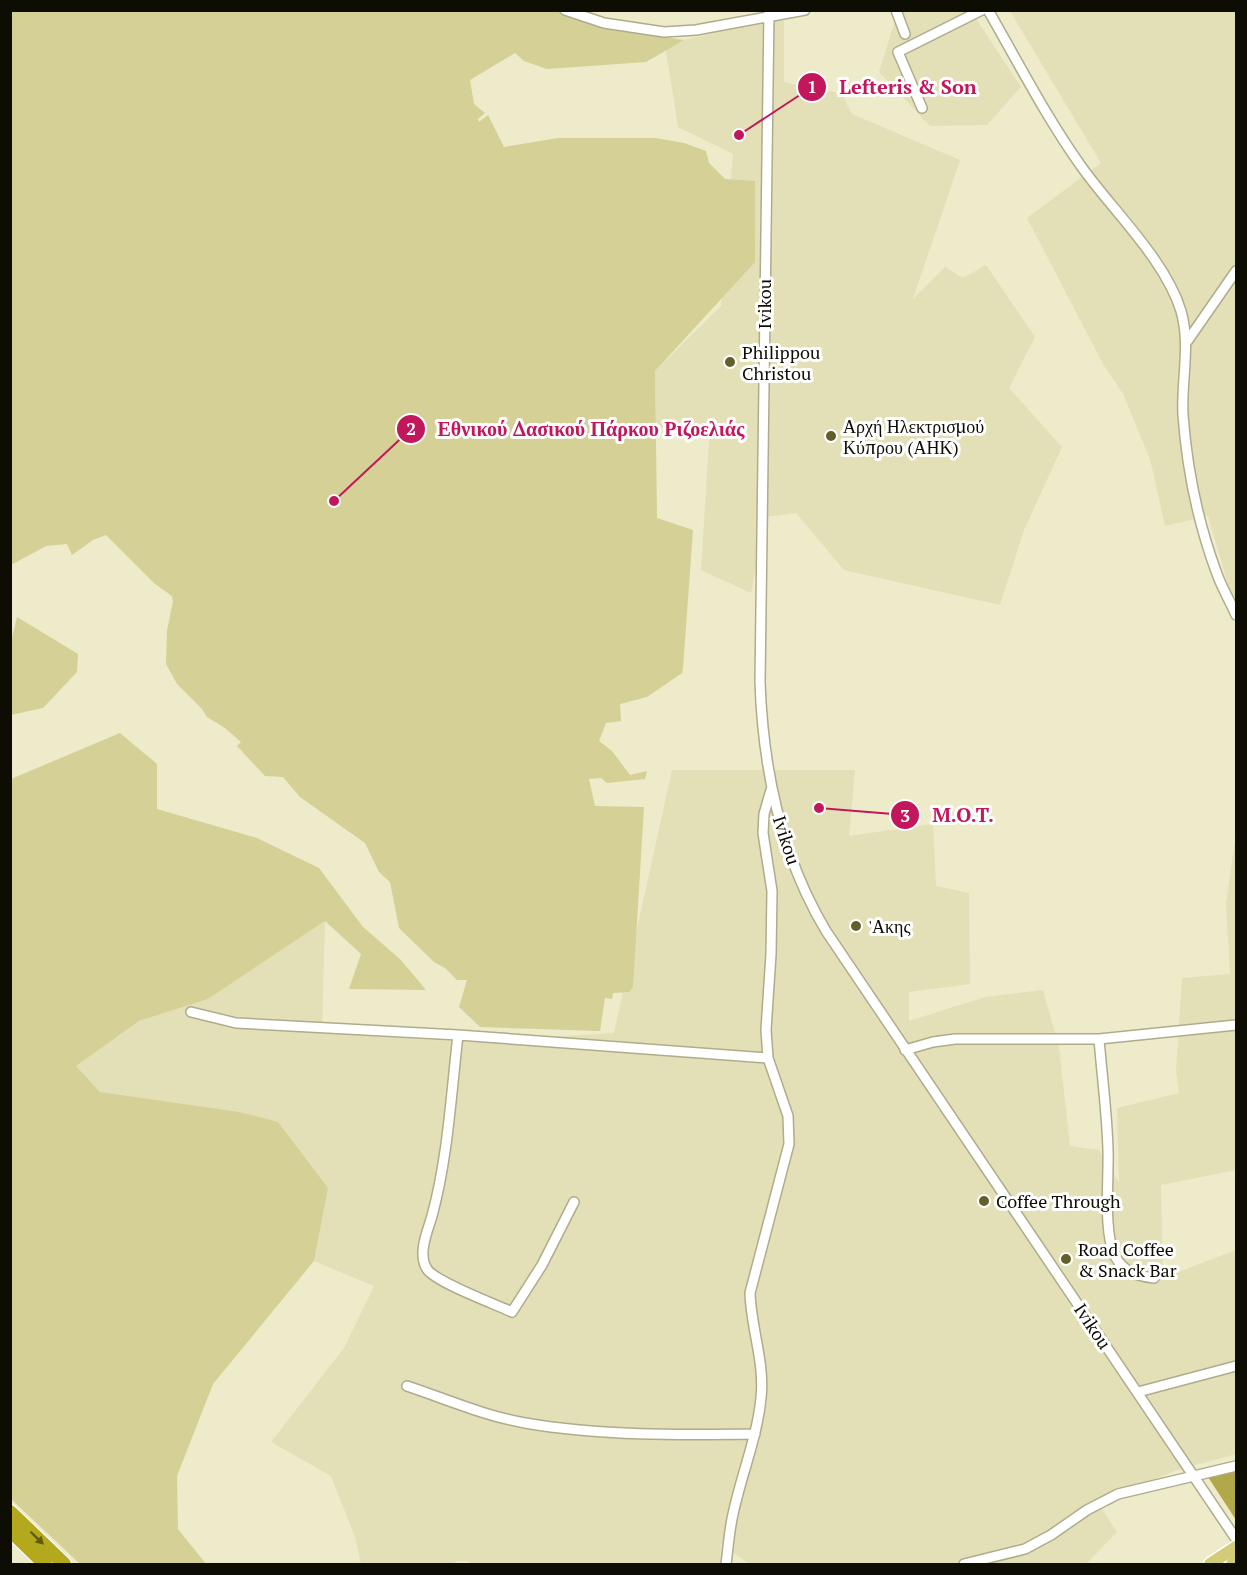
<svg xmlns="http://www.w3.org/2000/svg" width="1247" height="1575" font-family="'PT Serif',serif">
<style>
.built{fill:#e3e0b7}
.green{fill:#d4d096}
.forest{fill:#b1a849}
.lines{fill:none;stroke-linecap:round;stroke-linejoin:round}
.minor-casing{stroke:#aeac8c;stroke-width:12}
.major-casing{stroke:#fff;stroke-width:15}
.highway-casing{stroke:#fff;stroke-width:16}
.minor{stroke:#fff;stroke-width:9}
.major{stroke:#d2cb77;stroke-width:12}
.highway{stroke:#b4a91d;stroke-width:14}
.oneway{fill:#615b10}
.poi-dot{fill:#635f2b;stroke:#fff;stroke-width:2}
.labels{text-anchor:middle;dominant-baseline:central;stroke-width:6;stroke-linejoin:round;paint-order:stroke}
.street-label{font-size:18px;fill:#0e0d03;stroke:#fff}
.poi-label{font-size:18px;fill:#0e0d03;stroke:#fff;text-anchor:start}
.leader{fill:none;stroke:#c2185b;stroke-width:2}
.callout-dot{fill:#c2185b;stroke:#fff;stroke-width:2}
.mark-label{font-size:18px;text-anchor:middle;font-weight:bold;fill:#fff}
.callout-label{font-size:20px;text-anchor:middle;font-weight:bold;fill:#c2185b;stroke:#fff;stroke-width:6;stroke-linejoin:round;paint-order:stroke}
</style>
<rect width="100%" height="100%" fill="#edebc9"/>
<!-- built -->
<path class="built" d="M898,11h73l50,76 -34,38 -57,1 -51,-54z
M1010,11h226v594l-7,-17 -21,-72 -43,10 -15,-67 -27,-65 -20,-30 -76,-146 74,-55z
M784,18v64l57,11 11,21 108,46 -47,139 32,-32 18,11 23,-13 49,72 -26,51 53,59 -38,83 -24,75 -156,-35 -48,-57 -30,4 -15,76 -50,-23 9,-145 -54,3 -1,-57 66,-65 12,-152 -55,-27 -13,-83z
M672,770h183l-6,66 84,-12 3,62 33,7 1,91 -61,8v29l76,-24 58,-7 16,57 11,99 29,4 20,33 -2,-75 62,-15 -3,-21 6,-94 48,-4 -4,-71 10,-70v337l-75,15 2,93 73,-28v204l-59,16 -79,33 19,29 -31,32h-337l-28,-20 -1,20h-250l-2,-3h-10l-8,3h-89l-6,-27 -24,-61 -60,-34 73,-94 30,-62 -60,-25 14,-74 -228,-95 -24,-26 63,-45 69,-22 117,-78 -3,112 143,9 149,-9z"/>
<!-- green -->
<path class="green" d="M558,10l58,20 68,10 -38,22 -99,7 -23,-8 -9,-8 -45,27 4,24 11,9 -7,6 1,3 9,-7 16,32 54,-9h97l29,5 22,8 3,12 16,16 30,2v81l-100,109 2,147 36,12 -10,138 -1,5 -35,24 -27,7 1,17 -15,2 -7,18 13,10 18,24 17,-4 -2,8 -38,4 -6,-5 -12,1 6,27 49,1 -11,180 -4,5 -16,1 -1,6 -7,-1 -5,33 -120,-4 -21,-20 8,-27h-10l-12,-12 -11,-6 -35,-34 -9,-46 -11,-10 -14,-29 -65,-46 -17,-20 -18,-1 -28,-30 4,-4 -16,-14 -18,-11 -5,-8 -25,-25 -11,-20 1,-33 6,-30 -1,-5 -17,-12 -49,-49 -13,5 -21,15 -5,-11 -21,2 -35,19v-554z
M17,617l61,37 -1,18 -34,36 -32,7v-73z
M120,733l37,31v45l100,29 62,30 44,59 37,32 26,31 -77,-1 12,-35 -36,-33 -117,78 -69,22 -63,45 24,26 139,20 39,10 50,66 -14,73 -101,123 -36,92 1,53 28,35h-126l-69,-65v-720z"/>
<!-- forest -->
<path class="forest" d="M1236,1469v51l-28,-43z"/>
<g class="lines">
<!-- minor casing -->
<g class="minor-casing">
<path id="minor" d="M565,10l39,13 60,9 32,-2 109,-20
M769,10l-9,672c3,87 21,174 66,249l410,608
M896,10l9,24
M988,10c30,52 58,107 93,156 31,44 84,93 100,145 10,35 0,69 2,104 4,54 15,108 34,159 5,14 13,27 19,41
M922,108l-24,-56 84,-42
M1186,343l50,-72
M191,1012l45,11 222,12 310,23
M458,1035c-7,60 -10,122 -26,181 -4,14 -15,38 -5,53 8,13 68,35 85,43l30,-47 32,-63
M1099,1039c3,37 8,74 9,111 1,29 -5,82 7,106 8,16 22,20 39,22
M905,1050l28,-8 22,-3h144l137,-14
M407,1386c39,13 78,30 118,37 76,13 154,12 230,11
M1138,1392l98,-26
M726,1564c2,-15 3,-30 6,-45 8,-41 25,-80 29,-121 4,-35 -10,-70 -11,-105l39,-149 -1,-28 -20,-58 -2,-28 5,-76 1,-63 -9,-58 1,-19 7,-24
M964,1564l61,-15 26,-14 36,-25 31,-16 118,-28"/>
</g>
<!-- major casing -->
<g class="major-casing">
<path id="major" d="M1210,1564l26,-17
M1232,1564l4,-3"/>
</g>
<!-- highway casing -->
<g class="highway-casing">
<path id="highway" d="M10,1512l54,52
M10,1530l35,34"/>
</g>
<!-- minor -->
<use href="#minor" class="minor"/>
<!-- major -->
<use href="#major" class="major"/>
<!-- highway -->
<use href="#highway" class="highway"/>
</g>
<!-- one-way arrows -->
<defs><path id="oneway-solid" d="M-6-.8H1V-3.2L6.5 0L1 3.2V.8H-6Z" transform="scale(1.5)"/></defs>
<use class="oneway" href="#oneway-solid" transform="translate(37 1538) rotate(44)"/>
<!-- markers -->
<g class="poi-dot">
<circle cx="730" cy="362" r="6"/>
<circle cx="831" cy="436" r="6"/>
<circle cx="856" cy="926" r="6"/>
<circle cx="984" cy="1201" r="6"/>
<circle cx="1066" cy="1259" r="6"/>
</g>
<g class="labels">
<!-- street labels -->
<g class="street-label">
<text transform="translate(764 304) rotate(-90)">Ivikou</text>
<text transform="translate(787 840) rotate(72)">Ivikou</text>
<text transform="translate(1093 1326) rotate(56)">Ivikou</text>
</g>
<!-- poi labels -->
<g class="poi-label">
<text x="742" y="352">Philippou<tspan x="742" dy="21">Christou</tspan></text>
<text x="843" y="426">Αρχή Ηλεκτρισμού<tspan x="843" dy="21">Κύπρου (ΑΗΚ)</tspan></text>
<text x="868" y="926">'Ακης</text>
<text x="996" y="1201">Coffee Through</text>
<text x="1078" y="1249">Road Coffee<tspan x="1078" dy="21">&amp; Snack Bar</tspan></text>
</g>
</g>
<!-- callouts -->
<path class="leader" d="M739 135L812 87M334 501L411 429M819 808L905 815"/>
<g class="callout-dot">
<circle cx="739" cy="135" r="6"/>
<circle cx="334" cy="501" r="6"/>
<circle cx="819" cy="808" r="6"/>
<circle cx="812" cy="87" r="15"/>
<circle cx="411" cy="429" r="15"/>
<circle cx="905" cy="815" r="15"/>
</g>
<g class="mark-label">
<text x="812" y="93">1</text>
<text x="411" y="435">2</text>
<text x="905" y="822">3</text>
</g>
<g class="callout-label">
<text x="908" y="94">Lefteris &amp; Son</text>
<text x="591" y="436">Εθνικού Δασικού Πάρκου Ριζοελιάς</text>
<text x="963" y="822">M.O.T.</text>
</g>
<!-- border -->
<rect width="1247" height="1575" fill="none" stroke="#0e0d03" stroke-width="24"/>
</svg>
